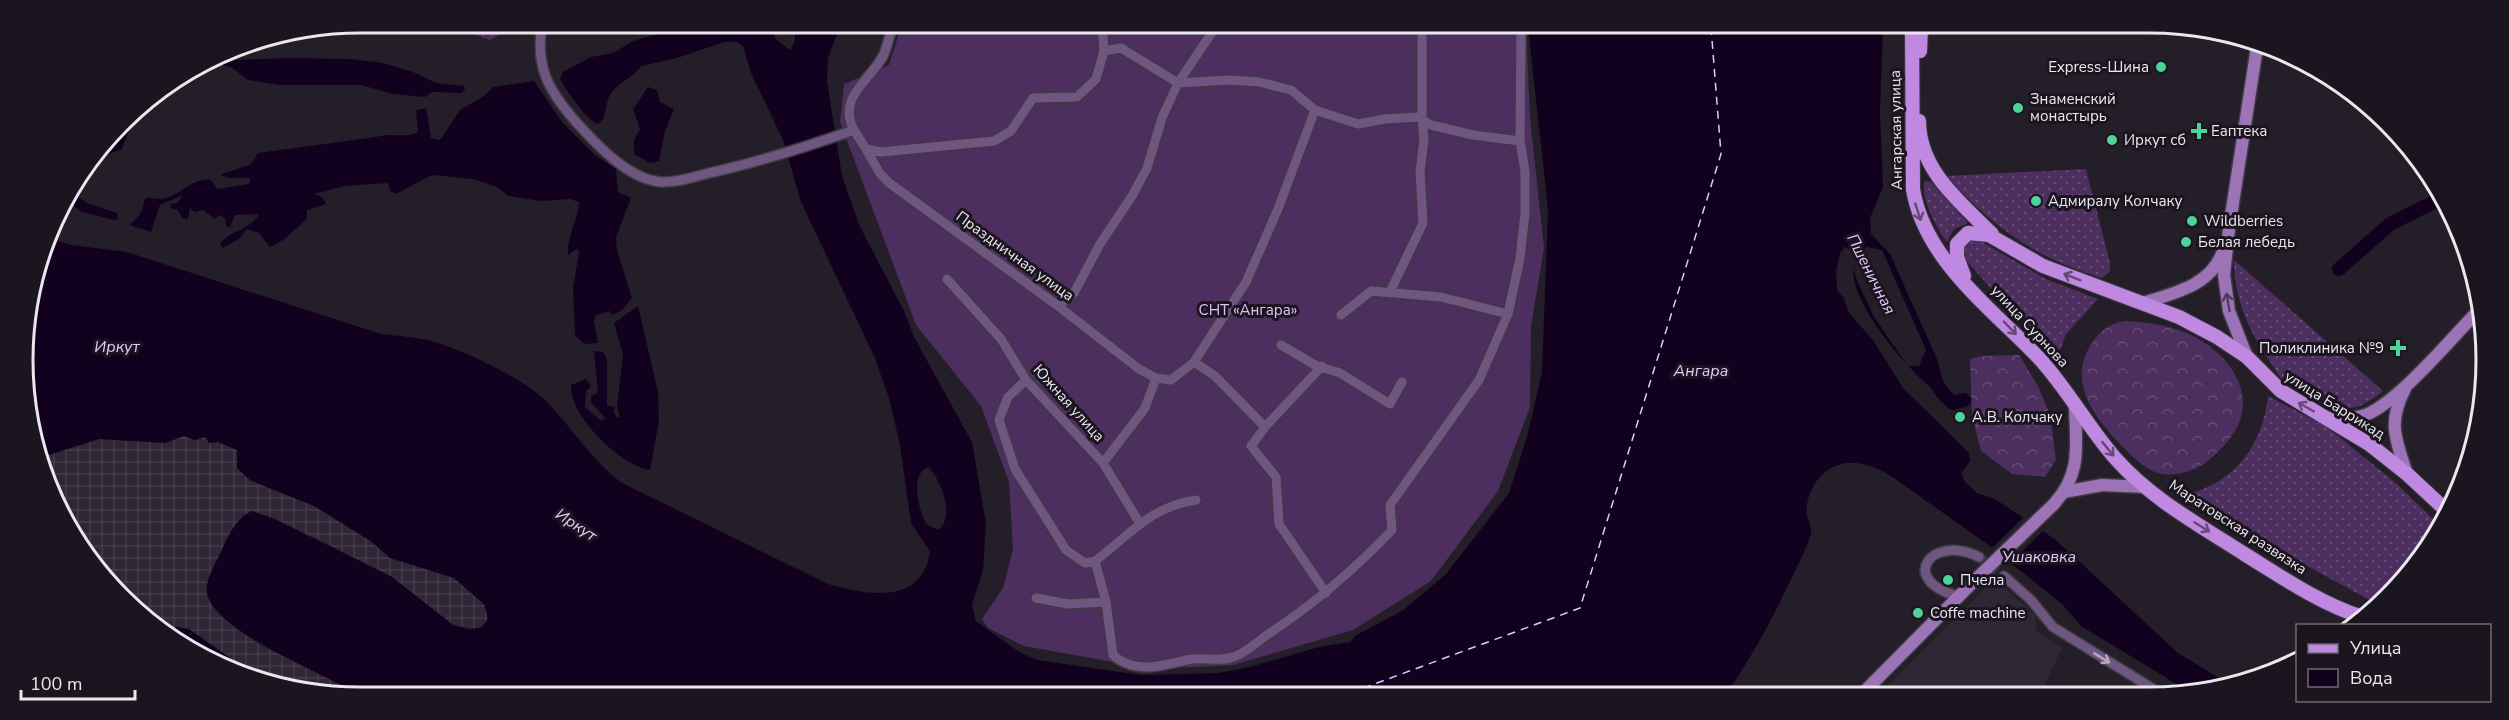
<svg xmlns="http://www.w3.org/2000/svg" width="2509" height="720" font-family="'Nunito Sans',sans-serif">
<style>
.built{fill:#2f2636}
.industrial{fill:url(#industrial-grid)}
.grass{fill:url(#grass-dots)}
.forest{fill:url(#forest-crowns)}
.garden{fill:#4c2e5f}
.water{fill:#12001f;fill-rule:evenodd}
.pier{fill:#241e29}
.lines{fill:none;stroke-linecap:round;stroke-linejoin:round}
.river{stroke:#12001f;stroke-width:14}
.ferry{stroke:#e6c7fc;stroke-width:1.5;stroke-dasharray:8 6;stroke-linecap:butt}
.minor-tunnel{stroke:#423c47;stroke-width:9;stroke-dasharray:9 4.5;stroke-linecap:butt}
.minor-casing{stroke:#403a45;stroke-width:12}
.secondary-casing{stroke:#403a45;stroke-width:15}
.primary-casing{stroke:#403a45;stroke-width:16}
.minor{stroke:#6f5680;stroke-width:9}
.secondary{stroke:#9c73b7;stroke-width:12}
.primary{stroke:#bf89e1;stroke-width:14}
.secondary-bridge-casing{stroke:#403a45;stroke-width:15;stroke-linecap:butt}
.secondary-bridge{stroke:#9c73b7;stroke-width:12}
.oneway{stroke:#654976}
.oneway2{stroke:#4f3b5c}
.oneway3{stroke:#b4a6bd}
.poi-dot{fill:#4ed39a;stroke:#1b151f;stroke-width:2}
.labels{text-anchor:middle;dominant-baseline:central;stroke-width:6;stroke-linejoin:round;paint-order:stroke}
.poi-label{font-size:15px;fill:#ece7ef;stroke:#1b151f;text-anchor:start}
.street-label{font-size:15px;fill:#ece7ef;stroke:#1b151f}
.park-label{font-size:15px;fill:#e0c1f5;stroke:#1b151f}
.water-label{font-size:16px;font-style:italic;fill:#e6c7fc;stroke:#1b151f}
.rim{fill:none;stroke:#ece7ef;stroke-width:3}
</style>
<defs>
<pattern id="industrial-grid" width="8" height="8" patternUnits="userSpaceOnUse" patternTransform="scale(1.5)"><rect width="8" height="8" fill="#2f2636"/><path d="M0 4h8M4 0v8" fill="none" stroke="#433b4a"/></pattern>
<pattern id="grass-dots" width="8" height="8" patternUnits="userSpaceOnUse" patternTransform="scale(1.5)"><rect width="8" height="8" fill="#4c2e5f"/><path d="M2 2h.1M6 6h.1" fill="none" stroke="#664c76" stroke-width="1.8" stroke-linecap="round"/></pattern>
<pattern id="forest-crowns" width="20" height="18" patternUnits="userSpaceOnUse" patternTransform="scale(1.5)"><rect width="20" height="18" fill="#4c2e5f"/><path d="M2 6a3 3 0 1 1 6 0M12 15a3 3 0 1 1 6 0" fill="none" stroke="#664c76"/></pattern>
</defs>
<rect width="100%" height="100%" fill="#241e29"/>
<!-- built -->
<path class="built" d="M1995,579l40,36 2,17 25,16 -22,46h-161z"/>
<!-- industrial -->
<path class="industrial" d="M185,435l12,5 8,-3 5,6 8,-1 19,8v18l12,12 65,26 58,36 18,16 64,20 30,26 4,8 -2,11 -9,6 -24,-4 -61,-48 -66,-34 -74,-32 -10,5 -30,89 24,24 27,18 57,25 32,19h-58l-44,-19 -61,-43 -16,-1 -5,4 -76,-67 -53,-107 60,-19 66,4z"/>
<!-- grass -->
<path class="grass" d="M2086,169l24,94v8l-8,7c-68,-21 -108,-50 -156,-102z
M1925,181l6,1 37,41 -14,6 -7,13c-10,-12 -28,-47 -22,-61z
M1972,241l10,1 64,37 52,20 -32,35 -10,27 -93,-104v-8z
M2234,260l149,131c-28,24 -49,23 -79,2 -6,-4 -13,-7 -19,-12 -6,-4 -10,-12 -14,-18 -22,-31 -37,-64 -37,-103z
M2268,396l59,31 70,57 43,42 -53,73 -8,6 -201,-109c53,-9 84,-47 90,-100z"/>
<!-- forest -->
<path class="forest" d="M444,23h78l-32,17z
M2125,321c23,1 49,5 70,16 37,20 65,61 36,100 -11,14 -24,28 -42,34 -9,3 -21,5 -31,2 -14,-4 -26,-17 -36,-27 -27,-28 -56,-64 -30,-103 8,-12 18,-20 33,-22z
M2019,355l19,31 12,29 6,45 -11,17 -33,-3 -31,-23 -9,-35 -2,-57 12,-3z"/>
<!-- garden -->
<path class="garden" d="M902,24l624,3 4,91 14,130 -13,79 -1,80 -32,84 -67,90 -78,49 -120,35 -81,4 -128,-23 -36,-18 -6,-9 21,-31 10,-39 -4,-67 -28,-76 -65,-81 -76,-203 4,-38 45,-19z"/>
<!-- water -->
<path class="water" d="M693,24h78l4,14 13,11h3l4,-9v-16h46l-13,34 -1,23 15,95 18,51 44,84 10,26 58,105 14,82 -3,46 -11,35 4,16 43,31 18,8 104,15 77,-2 32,-6 69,-20 31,-5 6,-7 46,-24 44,-37 63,-81 18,-56 15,-65 6,-162 -20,-183 355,1 -3,85 3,74 -13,31 1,16 19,20 47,105 6,22 -5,4 -9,1c-25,-21 -65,-69 -74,-102 -3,-11 0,-22 -1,-33l-9,-4 -5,6 -4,20 1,17 7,8 5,15 24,27 30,48 66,65 1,8 -9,13 4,8 12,11 18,6 61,41 122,113 51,31 -30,9 -16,-5 -102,-62 -18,-21 -72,-58 -97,-69c-22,-14 -48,-24 -71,-4 -11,10 -18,27 -16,41 1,6 5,12 4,18 -3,14 -12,29 -18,42 -19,41 -41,82 -67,119l-1374,-3c-33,-19 -132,-59 -144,-94 -5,-13 6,-31 12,-43 7,-16 15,-35 32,-43l23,8 117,58 61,48 15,4 13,-1 7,-9 -4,-15 -30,-26 -64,-20 -18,-16 -58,-36 -64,-26 -13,-12v-18l-19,-8 -9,1 -4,-6 -11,3 -10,-4 -19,7 -66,-4 -60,19 -5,-10 -11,-110 27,-100 21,7 56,7 254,82c18,2 37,3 54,8 30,9 87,36 109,57 27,27 47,61 78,84l206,101c38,11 95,22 102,-33l-19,-28 -11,-78 -11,-47 -15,-42 -73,-154 -18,-62 -32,-67 -8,-27 -6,-4h-13l-47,16 -36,8c-8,12 -25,17 -32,31 -4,9 -2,21 -11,27 -12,-4 -32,-34 -38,-45l3,-7 28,-15 22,-4 20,-12zM928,467c13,12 28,50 10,63l-12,-6c-7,-14 -17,-49 2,-57z
M289,58l62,1 32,4 30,9 23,11 28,3 1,4 -4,3 -29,-1 -7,5 -32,-3 -32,-9h-80l-33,-5 -17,-13 -16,-3 -29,12 24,-15z
M534,81l28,41 33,33 21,14 2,23 13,6 -15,39 1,13 15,48 -10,12 -10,5 -2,-4 -14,4 -2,5 4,23 -14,1 -9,-9 -2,-47 6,-36 -2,-3 -9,6c-1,-21 10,-33 11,-53l-9,-3 -29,2 -33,-5 -11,-9 -24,-8 -41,-4 -36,19 -6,-3 -2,-8 -44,3 -30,8 8,3 4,7 -19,6v9l-24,21 -13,7 -11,-14 -12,-4 -7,9 -17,10 -3,-5c11,-12 32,-15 39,-29l-24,1 -5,12 -4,-1 -1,-8 -6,-3 -4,4 -12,-9 -8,2 -5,-4 -2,11 -6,-1 -4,-8 -8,-2 2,-5 4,1 7,-9 -23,10 -9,27 -22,-7c8,-7 15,-13 15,-25l4,-3c27,10 38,-20 63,-17l6,9 32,-5 1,-6h-20l-10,-3 31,-11 7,-11 118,-16c16,-5 29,2 42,-5l-2,-22 10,-2 5,30 9,2 20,-30 24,-14 9,-9z
M648,87l9,3 3,12 14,7 -9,22 -6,30 -9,2 -16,-9v-14l6,-11 -7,-20z
M133,120l-11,29 -24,9 28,-37z
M71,192l16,11 30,10 1,6 -4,1 -32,-8 -17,-12z
M638,306l20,86 1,29 -9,49c-29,-4 -81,-54 -79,-85l15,-6 5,7 -5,5 -1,16 15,13 6,-1 -15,-17v-6l7,-3 -4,-42 9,1 4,7v47l8,1 -1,5 3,6 3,-1 -3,-10 6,-52 -9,-32z
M176,627l13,2 61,43 26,12 -85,-32 -23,-20z"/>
<!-- pier -->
<path class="pier" d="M1867,247l15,3 44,100 -7,16h-11l-34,-49 -18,-39 -3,-14 4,-11z
M2024,517l20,13 -36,35 -18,-15z"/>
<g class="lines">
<!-- river -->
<path class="river" d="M2339,269l51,-45 50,-25
M1928,372l17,24 8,7 11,-3"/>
<!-- ferry -->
<path class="ferry" d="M1350,693l230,-85 141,-454 -10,-127"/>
<!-- minor-tunnel -->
<path class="minor-tunnel" d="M1979,557l25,19"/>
<!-- minor casing -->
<g class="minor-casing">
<path id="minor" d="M542,23c-7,44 6,67 34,99 21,23 51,56 84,60 16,1 34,-5 49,-9 50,-11 97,-26 145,-43l12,19 15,3 113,-11 17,-10 22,-33 44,-1 19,-18 8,-28 -2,-26
M1104,51l17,-3 57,35 51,-3 30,2 32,8 24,20 43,14 27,-5 33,-2 13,8 42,10 47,6
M854,130c-17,-33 15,-48 29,-74 5,-10 6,-22 11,-32
M866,149l13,23 9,10 170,124 81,63 17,9
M947,279l54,60 25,41 77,83 36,59
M1390,292l33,-69 -3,-51 4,-33 -2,-20v-93
M1058,306l16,-13 26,-49 32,-48 15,-28 15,-50 16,-35 39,-58
M1341,315l30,-24 70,6 67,17
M1281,345l34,20 25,8 50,31 12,-22
M1194,362l21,14 50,51
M1322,366l-57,61 -14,19 25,31 3,47 47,69
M1026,380l-18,17 -9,23 16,49 51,81 19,13 10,-2
M1103,463l42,-55 11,-30 15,2 23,-18 52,-80 32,-73 37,-99
M2004,576l27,24 22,27 110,68
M1958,596c-60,-15 -28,-63 21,-39
M1036,598l32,6 38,-2 -11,-41c36,-27 55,-54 101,-61
M1106,602l7,53c21,19 48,11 73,5 17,-4 33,3 50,-4 12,-5 23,-16 34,-23 45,-30 85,-64 122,-103l-2,-25 89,-125 29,-66 12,-56 5,-45v-42l-5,-30 1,-114"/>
</g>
<!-- secondary casing -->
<g class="secondary-casing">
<path id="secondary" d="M2143,303c31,-10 68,-17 80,-52
M2247,357l-18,-46 -5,-36 5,-46 28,-182
M2405,389c-18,34 -9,51 2,85
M2329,418c11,0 23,1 33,-2 33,-9 92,-81 118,-107
M2064,492l38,-7 44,2
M2054,504c28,-31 22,-58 21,-97
M1862,694l114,-115"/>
</g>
<!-- primary casing -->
<g class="primary-casing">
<path id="primary" d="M1912,28l1,161c11,70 78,119 125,168 29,31 49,69 77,101 36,41 86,68 131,97 37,23 75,49 116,62
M1920,51l1,-23
M1919,121c0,49 41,81 73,113
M1964,276l-7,-19v-13l11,-11 21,2 54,31 136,51 38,20 30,20 34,34 88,53 38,30 42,39"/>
</g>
<!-- minor -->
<use href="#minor" class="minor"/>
<!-- secondary -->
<use href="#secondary" class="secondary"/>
<!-- primary -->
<use href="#primary" class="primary"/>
<!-- secondary-bridge casing -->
<g class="secondary-bridge-casing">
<path id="secondary-bridge" d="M1976,579l78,-75"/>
</g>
<!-- secondary-bridge -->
<use href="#secondary-bridge" class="secondary-bridge"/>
</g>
<!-- one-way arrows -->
<defs><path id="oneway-shaft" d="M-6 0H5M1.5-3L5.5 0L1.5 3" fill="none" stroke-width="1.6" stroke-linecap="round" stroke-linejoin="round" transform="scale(1.5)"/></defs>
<g class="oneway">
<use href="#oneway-shaft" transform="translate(1918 212) rotate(72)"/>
<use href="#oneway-shaft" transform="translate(2072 277) rotate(-158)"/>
<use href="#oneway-shaft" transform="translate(2010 328) rotate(46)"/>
<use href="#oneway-shaft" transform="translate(2306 407) rotate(-150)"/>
<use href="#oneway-shaft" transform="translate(2108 449) rotate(51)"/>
<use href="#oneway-shaft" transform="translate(2202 527) rotate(32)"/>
</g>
<use class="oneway2" href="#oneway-shaft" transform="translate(2228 302) rotate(-100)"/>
<use class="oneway3" href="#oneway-shaft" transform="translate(2102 658) rotate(31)"/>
<!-- markers -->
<g class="poi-dot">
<circle cx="2161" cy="67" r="6"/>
<circle cx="2018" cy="108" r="6"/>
<path d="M2196 122h6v6h6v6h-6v6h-6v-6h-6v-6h6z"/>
<circle cx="2112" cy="140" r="6"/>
<circle cx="2036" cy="201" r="6"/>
<circle cx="2192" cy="221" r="6"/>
<circle cx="2186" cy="242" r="6"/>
<path d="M2395 339h6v6h6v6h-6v6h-6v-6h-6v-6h6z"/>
<circle cx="1960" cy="417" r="6"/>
<circle cx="1948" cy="580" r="6"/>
<circle cx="1918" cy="613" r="6"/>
</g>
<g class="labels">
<!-- poi labels -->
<g class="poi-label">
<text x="2149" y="67" text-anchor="end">Express-Шина</text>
<text x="2030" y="99">Знаменский<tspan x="2030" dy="17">монастырь</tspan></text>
<text x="2211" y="131">Еаптека</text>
<text x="2124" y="140">Иркут сб</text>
<text x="2048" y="201">Адмиралу Колчаку</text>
<text x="2204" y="221">Wildberries</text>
<text x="2198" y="242">Белая лебедь</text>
<text x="2384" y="348" text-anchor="end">Поликлиника №9</text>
<text x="1972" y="417">А.В. Колчаку</text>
<text x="1960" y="580">Пчела</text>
<text x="1930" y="613">Coffe machine</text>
</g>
<!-- street labels -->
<g class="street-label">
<text transform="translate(1896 130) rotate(-91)">Ангарская улица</text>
<text transform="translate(1015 256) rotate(36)">Праздничная улица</text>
<text transform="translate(2030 326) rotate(47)">улица Сурнова</text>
<text transform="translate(1069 403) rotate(48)">Южная улица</text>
<text transform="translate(2335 405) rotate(32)">улица Баррикад</text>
<text transform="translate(2238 527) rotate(33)">Маратовская развязка</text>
</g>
<!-- park labels -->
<g class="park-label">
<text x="1248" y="310">СНТ «Ангара»</text>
</g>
<!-- water labels -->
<g class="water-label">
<text transform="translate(1871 274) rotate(63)">Пшеничная</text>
<text x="117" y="347">Иркут</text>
<text x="1701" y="371">Ангара</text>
<text transform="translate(576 525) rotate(33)">Иркут</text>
<text x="2039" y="557">Ушаковка</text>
</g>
</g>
<!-- crop -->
<path d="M0 0H2509V720H0ZM360 33H2149A327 327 0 0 1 2476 360V360A327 327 0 0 1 2149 687H360A327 327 0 0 1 33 360V360A327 327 0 0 1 360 33Z" fill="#1b151f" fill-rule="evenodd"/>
<path class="rim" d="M360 33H2149A327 327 0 0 1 2476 360V360A327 327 0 0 1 2149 687H360A327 327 0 0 1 33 360V360A327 327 0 0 1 360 33Z"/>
<!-- legend -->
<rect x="2296" y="624" width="195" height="78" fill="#1b151f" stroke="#6f6972" stroke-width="1.5"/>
<rect x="2308" y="644" width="30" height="9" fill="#bf89e1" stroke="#6f6972" stroke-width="1.5"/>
<text x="2350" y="654" font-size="18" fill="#ece7ef">Улица</text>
<rect x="2308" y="669" width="30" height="18" fill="#12001f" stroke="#6f6972" stroke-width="1.5"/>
<text x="2350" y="684" font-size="18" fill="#ece7ef">Вода</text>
<!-- scale -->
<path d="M21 690v9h114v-9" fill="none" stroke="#ece7ef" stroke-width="3"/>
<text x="30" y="690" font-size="18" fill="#ece7ef" stroke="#1b151f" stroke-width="4.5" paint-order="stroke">100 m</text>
</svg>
